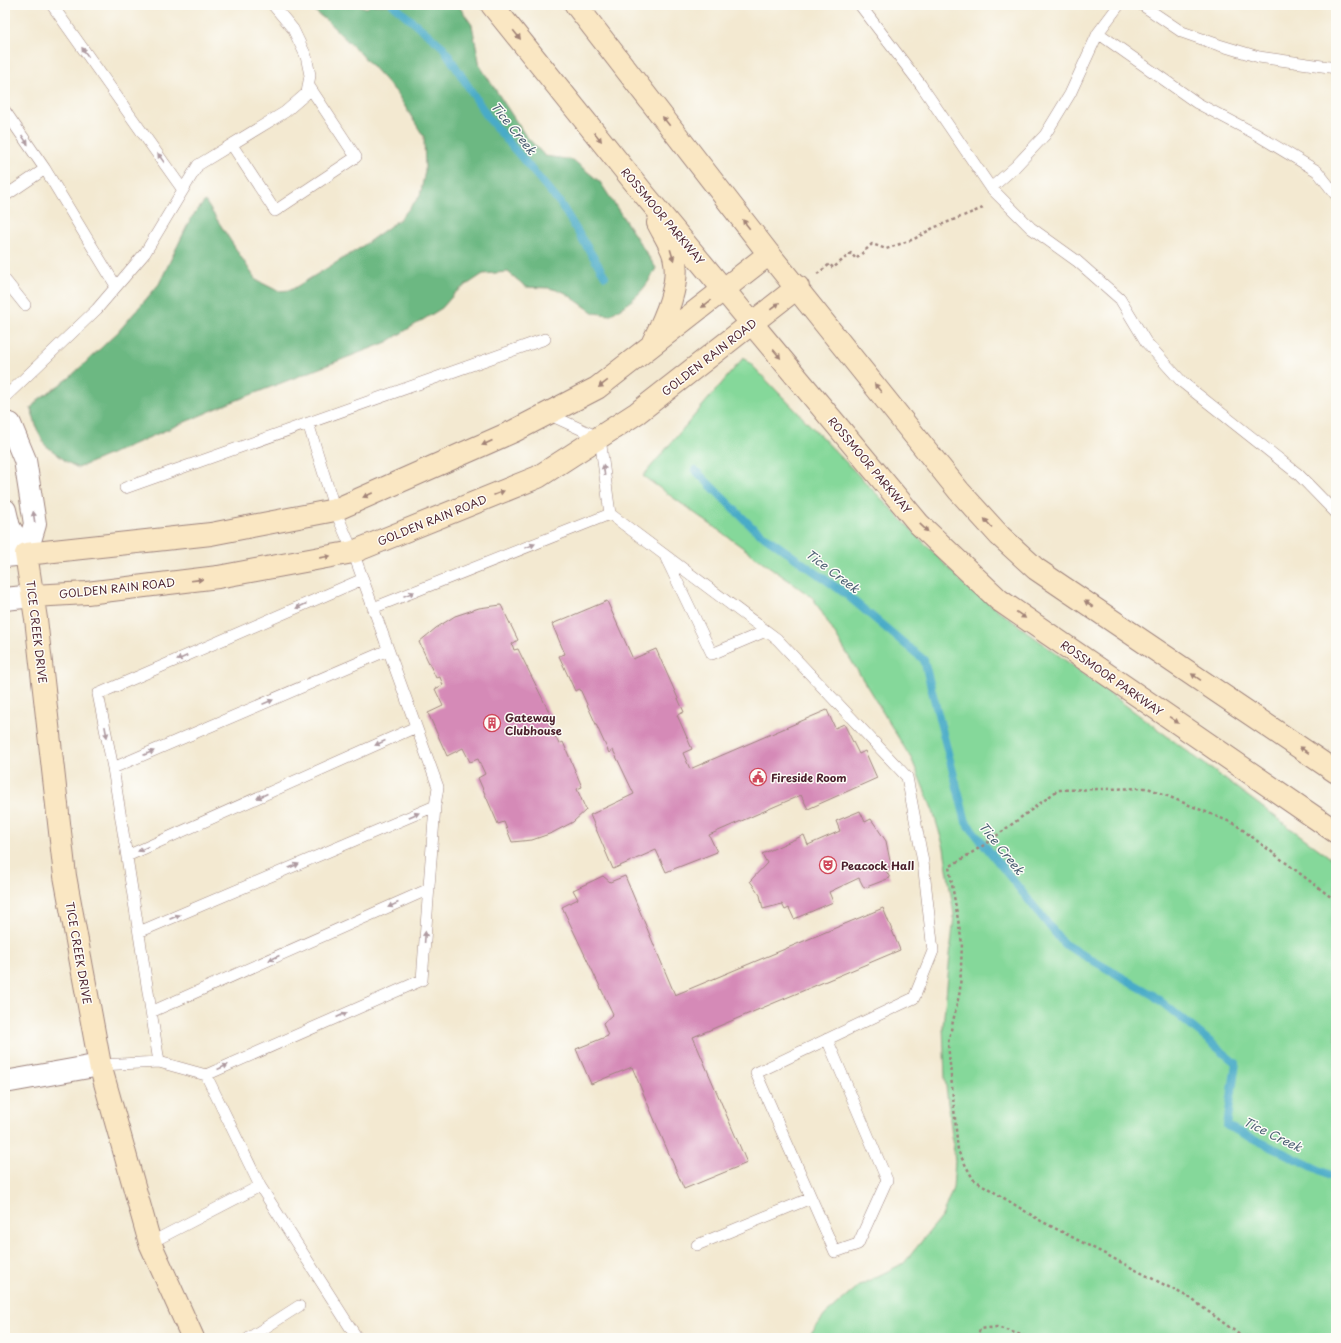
<svg xmlns="http://www.w3.org/2000/svg" width="1341" height="1343" font-family="'Playpen Sans',sans-serif">
<style>
.green{fill:#85d89a;stroke:#687c62}
.forest{fill:#6cb882;stroke:#5b6c56}
.lines{fill:none;stroke-linecap:round;stroke-linejoin:round}
.stream{stroke:#49abc8;stroke-width:8}
.building{fill:#d58ab7}
.lane-casing{stroke:#9e847e;stroke-width:12}
.street-casing{stroke:#9e847e;stroke-width:24}
.secondary-casing{stroke:#9e847e;stroke-width:24}
.path{stroke:#9e847e;stroke-width:2.5;stroke-dasharray:3 3;stroke-linecap:butt}
.lane{stroke:#fff;stroke-width:11}
.street{stroke:#fff;stroke-width:22}
.secondary{stroke:#fae7c3;stroke-width:22}
.oneway{fill:#a28377}
.oneway2{fill:#ae9aa0}
.labels{text-anchor:middle;dominant-baseline:central;stroke-width:3;stroke-linejoin:round;paint-order:stroke}
.street-label{font-size:11px;fill:#4a1f2b;stroke:#fdfcf7}
.poi-label{font-size:11px;font-weight:bold;fill:#4a1f2b;stroke:#fdfcf7;text-anchor:start}
.water-label{font-size:12px;font-style:italic;fill:#4a5e72;stroke:#fdfcf7}
</style>
<rect width="100%" height="100%" fill="#fdfcf7"/>
<filter id="ink" filterUnits="userSpaceOnUse"><feTurbulence type="fractalNoise" baseFrequency=".025" numOctaves="2"/><feDisplacementMap in="SourceGraphic" scale="8" xChannelSelector="R" yChannelSelector="G"/><feConvolveMatrix kernelMatrix="1 2 1 2 8 2 1 2 1" color-interpolation-filters="sRGB"/></filter>
<filter id="wash" filterUnits="userSpaceOnUse"><feTurbulence type="fractalNoise" baseFrequency=".012" numOctaves="4" result="noise"/><feDisplacementMap in="SourceGraphic" scale="16" xChannelSelector="R" yChannelSelector="G"/><feGaussianBlur stdDeviation="0.9" result="paint"/><feColorMatrix in="noise" values="0 0 0 0 0 0 0 0 0 0 0 0 0 0 0 0 0 1.4 0 .05"/><feComposite in="paint" operator="in"/></filter>
<g filter="url(#wash)">
<rect width="100%" height="100%" fill="#f3e9d1"/>
<!-- green -->
<path class="green" d="M744,357l223,230 369,275v476h-528l17,-23 35,-30 44,-22 38,-47 11,-28 2,-27 -10,-83 -2,-52 11,-111 -10,-67 -11,-37 -21,-51 -99,-162 -170,-122z"/>
<!-- forest -->
<path class="forest" d="M307,5h50l10,3 3,-3h88l14,20 8,41 45,69 20,21 28,4 27,22 56,86c-13,26 -23,32 -46,47l-16,-2 -30,-21 -15,-4 -23,-1 -18,-15 -25,2 -27,18 -14,16 -55,34 -160,62 -149,64 -11,-6 -23,-18 -7,-15 -6,-21 8,-9 29,-20 50,-47 41,-48 32,-66 14,-17 51,79 22,11 13,-1 66,-40 43,-31 20,-23 5,-25 -1,-34 -28,-45 -36,-39 -33,-32z"/>
<g class="lines">
<!-- stream -->
<path class="stream" d="M393,5l50,42 46,72 71,84 45,73
M695,470l58,58 90,64 81,68 42,162 98,122 89,51 83,68 -9,63 109,52"/>
</g>
<g id="blocks">
<!-- building -->
<path class="building" d="M607,601l26,58 23,-10 28,63 -7,3 15,34 -9,4 7,16 137,-59 8,18 9,-4 15,30 6,-3 12,27 -69,31 -7,-14 -92,40 8,17 -51,20 -10,-22 -43,19 -23,-54 44,-21 -21,-44 -4,3 -29,-64 -5,2 -16,-35 6,-2 -13,-30z
M501,605l17,35 -6,4 2,6 4,-1 36,73 -5,2 10,20 4,-2 19,45 -5,2 9,21 -13,12 -21,11 -20,7 -20,2 -8,-20 -6,2 -20,-46 7,-4 -7,-15 -8,3 -7,-14 -16,8 -19,-43 15,-7 -8,-17 8,-4 -3,-8 -4,1 -17,-36 17,-14 19,-12 24,-8z
M860,811l5,11 6,-3 15,22 5,25 -6,3 5,9 -26,10 -5,-10 -30,14 4,10 -39,17 -5,-11 -4,2 -3,-6 -19,5 -3,-14 -10,-14 17,-18 -5,-9 42,-19 4,10 32,-14 -4,-10z
M603,876l7,6 15,-6 50,119 208,-87 17,42 -207,87 54,126 -63,26 -52,-122 -41,17 -15,-35 32,-13 -5,-13 10,-9 -51,-107 16,-8 -5,-9z"/>
</g>
</g>
<g filter="url(#ink)">
<use href="#blocks" fill-opacity="0" stroke="#9e847e" stroke-width="1"/>
<g class="lines">
<!-- lane casing -->
<g class="lane-casing">
<path id="lane" d="M52,5l131,185
M860,5l61,80 70,103 40,40 46,33 43,38 26,43 36,40 116,92 38,39
M1142,5l40,27 37,13 40,12 77,11
M1098,33l99,70 57,30 63,38 19,24
M5,111l40,58 71,117
M232,145l43,66 81,-54 -47,-71
M991,188l24,-21 30,-32 25,-41 28,-61 21,-28
M5,196l40,-27
M5,280l20,25
M5,397l92,-88 48,-56 53,-88 87,-53 22,-19 3,-18 -4,-19 -13,-27 -20,-24
M125,488l420,-149
M610,514l167,125 130,138 16,85 10,89 -19,47 -158,75 79,179 23,-8 29,-64 -60,-141
M666,558l46,96 54,-23
M373,608l237,-94 -10,-76 -52,-24
M113,768l275,-118
M127,856l289,-129
M139,932l296,-126
M151,1012l278,-123
M159,1062l47,13 216,-95 13,-174 3,-19 -85,-235 -18,-42 -27,-87
M100,1065l59,-3 -46,-294 -15,-74 265,-115
M206,1075l54,111 97,152
M150,1243l110,-57
M697,1245l114,-47
M249,1338l50,-32"/>
</g>
<!-- street casing -->
<g class="street-casing">
<path id="street" d="M5,423l5,1 15,36 10,64 -9,30
M5,510l4,17 17,27
M5,556l21,-2
M5,599l28,-3
M5,1082l95,-17"/>
</g>
<!-- secondary casing -->
<g class="secondary-casing">
<path id="secondary" d="M492,5l152,189 275,330 80,76 337,232
M576,5l193,249 190,237 41,45 36,33 300,203
M653,342c12,-24 28,-58 21,-86 -3,-11 -11,-23 -16,-33
M33,596l54,-3 131,-16 135,-25 185,-75 99,-64 161,-126
M193,1338l-43,-95 -50,-178 -35,-189 -29,-257 -10,-65 185,-20 124,-24 179,-79 83,-43 172,-134"/>
</g>
<!-- path -->
<path class="path" d="M817,274l13,-10 3,4 18,-15 5,6 16,-15 14,5 28,-10 19,-11 50,-20
M977,1338l3,-9 17,-2 33,11
M1244,1338l-54,-40 -149,-77 -68,-42 -15,-28 -10,-108 12,-52 2,-48 -13,-76 35,-22 74,-55 90,-2 87,36 101,77"/>
<!-- lane -->
<use href="#lane" class="lane"/>
<!-- street -->
<use href="#street" class="street"/>
<!-- secondary -->
<use href="#secondary" class="secondary"/>
</g>
<!-- one-way arrows -->
<defs><path id="oneway-solid" d="M-6-.8H1V-3.2L6.5 0L1 3.2V.8H-6Z"/></defs>
<g class="oneway">
<use href="#oneway-solid" transform="translate(517 35) rotate(51)"/>
<use href="#oneway-solid" transform="translate(666 121) rotate(-128)"/>
<use href="#oneway-solid" transform="translate(598 137) rotate(51)"/>
<use href="#oneway-solid" transform="translate(746 224) rotate(-128)"/>
<use href="#oneway-solid" transform="translate(672 255) rotate(73)"/>
<use href="#oneway-solid" transform="translate(706 304) rotate(142)"/>
<use href="#oneway-solid" transform="translate(775 306) rotate(-39)"/>
<use href="#oneway-solid" transform="translate(777 354) rotate(50)"/>
<use href="#oneway-solid" transform="translate(603 384) rotate(143)"/>
<use href="#oneway-solid" transform="translate(878 388) rotate(-129)"/>
<use href="#oneway-solid" transform="translate(487 443) rotate(156)"/>
<use href="#oneway-solid" transform="translate(499 493) rotate(-22)"/>
<use href="#oneway-solid" transform="translate(368 495) rotate(156)"/>
<use href="#oneway-solid" transform="translate(988 523) rotate(-131)"/>
<use href="#oneway-solid" transform="translate(924 528) rotate(44)"/>
<use href="#oneway-solid" transform="translate(325 557) rotate(-10)"/>
<use href="#oneway-solid" transform="translate(197 580) rotate(-7)"/>
<use href="#oneway-solid" transform="translate(1089 604) rotate(-146)"/>
<use href="#oneway-solid" transform="translate(1021 615) rotate(35)"/>
<use href="#oneway-solid" transform="translate(1196 677) rotate(-146)"/>
<use href="#oneway-solid" transform="translate(1174 720) rotate(35)"/>
<use href="#oneway-solid" transform="translate(1304 750) rotate(-146)"/>
</g>
<g class="oneway2">
<use href="#oneway-solid" transform="translate(85 52) rotate(-125)"/>
<use href="#oneway-solid" transform="translate(25 140) rotate(56)"/>
<use href="#oneway-solid" transform="translate(161 158) rotate(-125)"/>
<use href="#oneway-solid" transform="translate(604 470) rotate(-97)"/>
<use href="#oneway-solid" transform="translate(34 517) rotate(-98)"/>
<use href="#oneway-solid" transform="translate(530 546) rotate(-22)"/>
<use href="#oneway-solid" transform="translate(409 594) rotate(-22)"/>
<use href="#oneway-solid" transform="translate(301 606) rotate(156)"/>
<use href="#oneway-solid" transform="translate(182 658) rotate(156)"/>
<use href="#oneway-solid" transform="translate(268 702) rotate(-23)"/>
<use href="#oneway-solid" transform="translate(106 732) rotate(79)"/>
<use href="#oneway-solid" transform="translate(380 743) rotate(156)"/>
<use href="#oneway-solid" transform="translate(149 753) rotate(-23)"/>
<use href="#oneway-solid" transform="translate(262 796) rotate(156)"/>
<use href="#oneway-solid" transform="translate(414 815) rotate(-23)"/>
<use href="#oneway-solid" transform="translate(143 849) rotate(156)"/>
<use href="#oneway-solid" transform="translate(294 866) rotate(-23)"/>
<use href="#oneway-solid" transform="translate(393 905) rotate(156)"/>
<use href="#oneway-solid" transform="translate(175 917) rotate(-23)"/>
<use href="#oneway-solid" transform="translate(425 937) rotate(-86)"/>
<use href="#oneway-solid" transform="translate(274 958) rotate(156)"/>
<use href="#oneway-solid" transform="translate(342 1015) rotate(-24)"/>
<use href="#oneway-solid" transform="translate(223 1067) rotate(-24)"/>
</g>
</g>
<!-- icons -->
<defs>
<g id="building-ring" transform="scale(0.9)"><circle r="9.5" fill="#fdfcf7" stroke="#d1495b" stroke-width="1.5"/><path d="M-4-6H4V6H1V3H-1V6H-4ZM-2.5-4.3h1.7v1.8h-1.7ZM.8-4.3h1.7v1.8H.8ZM-2.5-1h1.7V.8h-1.7ZM.8-1h1.7V.8H.8Z" fill="#d1495b"/></g>
<g id="civic-ring" transform="scale(0.9)"><circle r="9.5" fill="#fdfcf7" stroke="#d1495b" stroke-width="1.5"/><path d="M-.6-6.5H3V-4.5H.6V-3L4-1V1h2V6H-6V1h2V-1L-.6-3ZM-1.2 2.5V6h2.4V2.5Z" fill="#d1495b"/></g>
<g id="theatre-ring" transform="scale(0.9)"><circle r="9.5" fill="#fdfcf7" stroke="#d1495b" stroke-width="1.5"/><path d="M-5-5.5Q0-4 5-5.5V0Q5 5 0 6Q-5 5-5 0ZM-3.3-2.5H-1v1.5H-3.3ZM1-2.5H3.3v1.5H1ZM-2.8 1Q0 5.5 2.8 1Z" fill="#d1495b"/></g>
</defs>
<g fill-rule="evenodd">
<use href="#building-ring" x="492" y="723"/>
<use href="#civic-ring" x="758" y="777"/>
<use href="#theatre-ring" x="828" y="865"/>
</g>
<g class="labels">
<!-- street labels -->
<g class="street-label">
<text transform="translate(663 216) rotate(50)">ROSSMOOR PARKWAY</text>
<text transform="translate(709 357) rotate(-38)">GOLDEN RAIN ROAD</text>
<text transform="translate(870 465) rotate(50)">ROSSMOOR PARKWAY</text>
<text transform="translate(432 520) rotate(-22)">GOLDEN RAIN ROAD</text>
<text transform="translate(117 588) rotate(-6)">GOLDEN RAIN ROAD</text>
<text transform="translate(37 632) rotate(83)">TICE CREEK DRIVE</text>
<text transform="translate(1112 678) rotate(35)">ROSSMOOR PARKWAY</text>
<text transform="translate(79 953) rotate(80)">TICE CREEK DRIVE</text>
</g>
<!-- poi labels -->
<g class="poi-label">
<text x="505" y="717">Gateway<tspan x="505" dy="13">Clubhouse</tspan></text>
<text x="771" y="777">Fireside Room</text>
<text x="841" y="865">Peacock Hall</text>
</g>
<!-- water labels -->
<g class="water-label">
<text transform="translate(514 128) rotate(51)">Tice Creek</text>
<text transform="translate(833 571) rotate(37)">Tice Creek</text>
<text transform="translate(1002 848) rotate(51)">Tice Creek</text>
<text transform="translate(1273 1134) rotate(26)">Tice Creek</text>
</g>
</g>
<!-- margin -->
<rect width="1341" height="1343" fill="none" stroke="#fdfcf7" stroke-width="20"/>
</svg>
